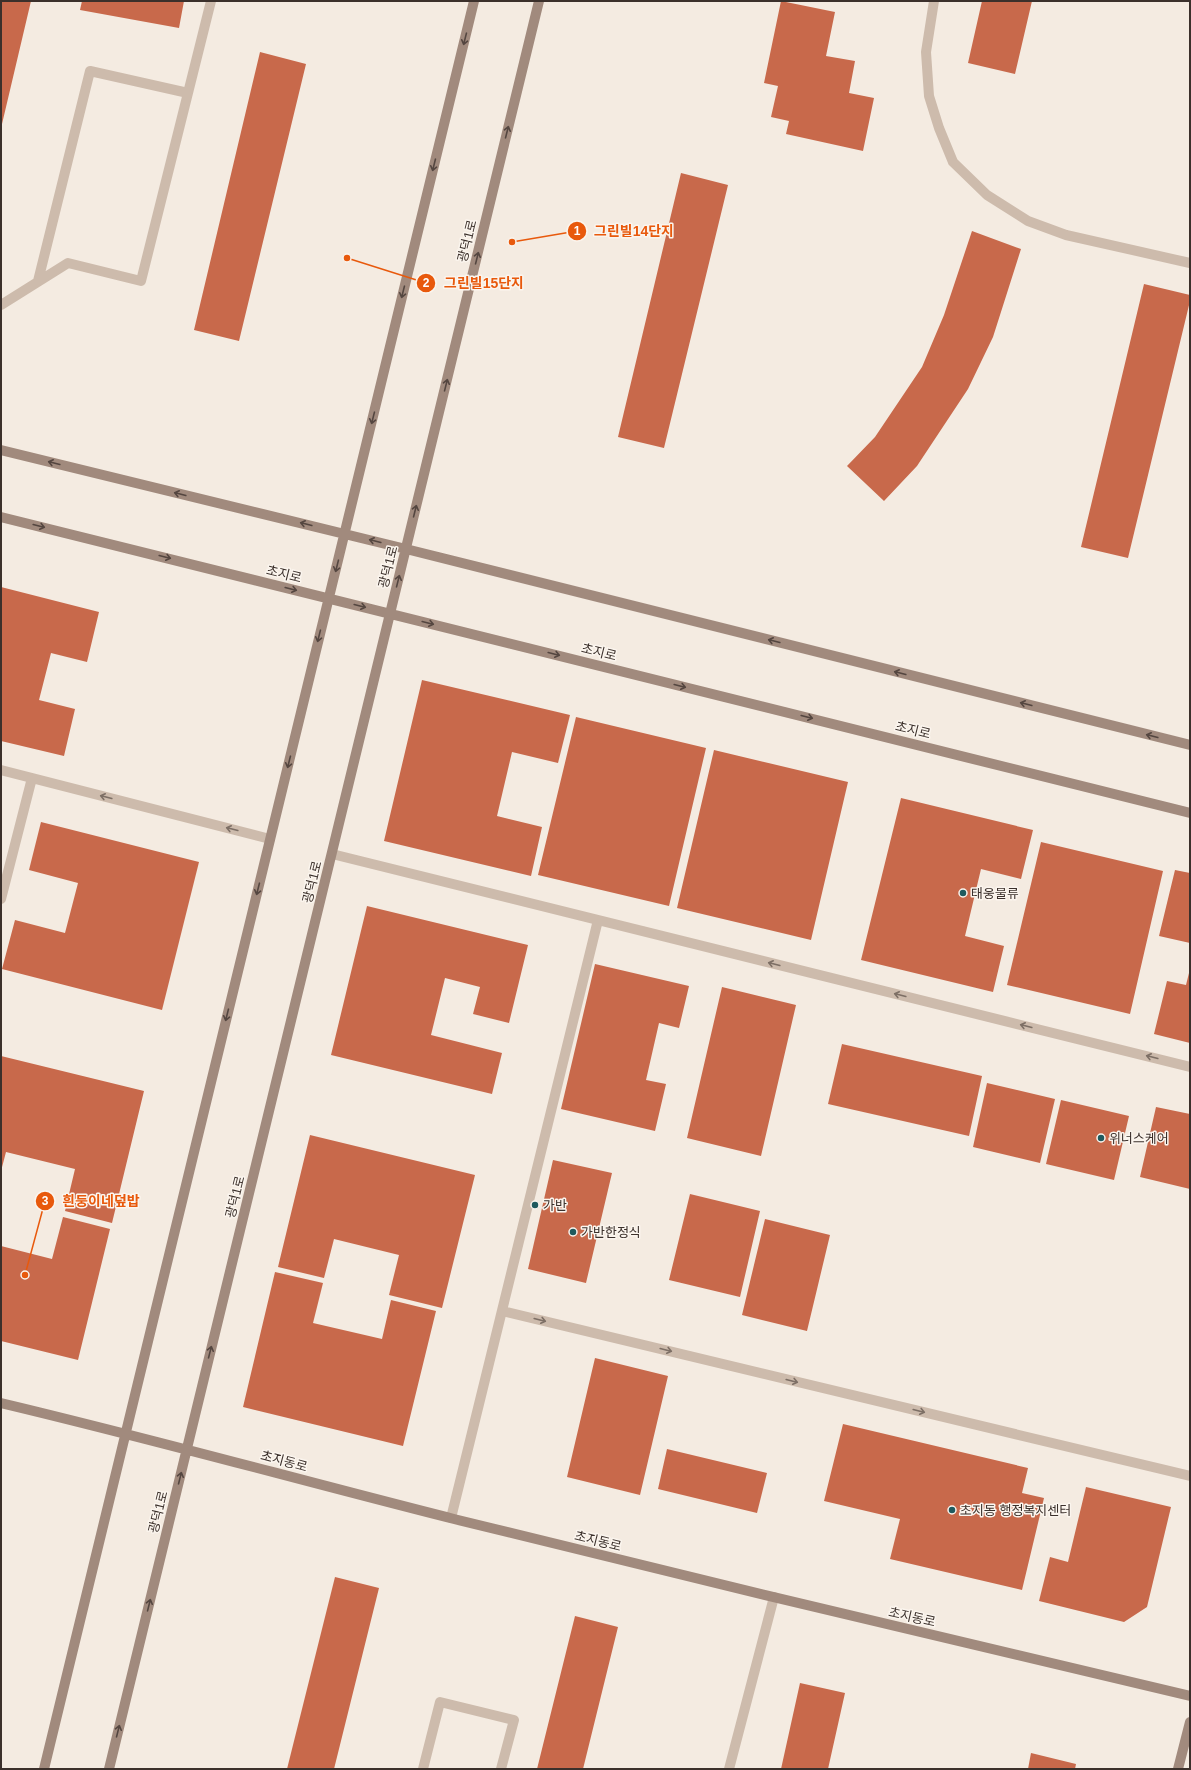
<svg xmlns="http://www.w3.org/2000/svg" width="1191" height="1770" font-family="Arial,'Noto Sans KR',sans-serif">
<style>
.building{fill:#c8694b}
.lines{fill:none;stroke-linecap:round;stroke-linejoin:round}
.lane{stroke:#cdbbac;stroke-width:10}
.street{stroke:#cdbbac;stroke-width:10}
.secondary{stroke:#a18a7d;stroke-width:10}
.oneway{stroke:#544640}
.oneway2{stroke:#7d6f65}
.poi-dot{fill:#1f5a5e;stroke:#fbf5ee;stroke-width:1.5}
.labels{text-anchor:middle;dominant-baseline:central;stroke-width:3;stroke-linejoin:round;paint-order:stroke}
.street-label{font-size:13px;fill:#3b302b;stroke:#fbf5ee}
.poi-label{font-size:13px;fill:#3b302b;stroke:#fbf5ee;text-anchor:start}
.leader{fill:none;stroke:#e8590c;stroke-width:1.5}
.callout-dot{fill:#e8590c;stroke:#fbf5ee;stroke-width:1.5}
.mark-label{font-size:12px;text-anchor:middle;font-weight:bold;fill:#fff}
.callout-label{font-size:14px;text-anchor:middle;font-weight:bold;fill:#e8590c;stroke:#fbf5ee;stroke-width:3;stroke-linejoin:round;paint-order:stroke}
</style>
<rect width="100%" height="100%" fill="#f4ebe1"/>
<!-- building -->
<path class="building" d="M1,1h30l-29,123 -1,-1z
M82,1h102l-5,27 -99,-18z
M781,1l54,11 -9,44 29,5 -6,32 25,5 -11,53 -77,-17 3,-13 -18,-4 7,-31 -14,-3z
M982,1h50l-17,73 -47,-11z
M260,52l46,12 -67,277 -45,-11z
M681,173l47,12 -64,263 -46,-11z
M972,231l49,18 -28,88 -25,52 -51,77 -33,35 -37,-35 28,-29 47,-70 22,-52z
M1144,284l46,11v6l-62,257 -47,-11z
M1,587l98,25 -12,50 -36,-9 -12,47 36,9 -11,47 -63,-15z
M422,680l148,35 -12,48 -46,-11 -15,64 45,11 -11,49 -147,-35z
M576,717l130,31 -37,158 -131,-31z
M714,750l134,32 -37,158 -134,-32z
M901,798l132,32 -12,49 -40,-10 -16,67 39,10 -11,46 -132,-32z
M41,822l158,40 -37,148 -160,-41 13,-49 50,13 13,-50 -49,-13z
M1041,842l122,29 -33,143 -123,-29z
M1175,870l15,3v70l-31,-7z
M367,906l161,39 -19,78 -36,-9 7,-27 -35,-9 -14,57 71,18 -10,41 -161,-39z
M595,964l94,22 -10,42 -20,-5 -13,57 20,4 -11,47 -94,-22z
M1190,969v74l-36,-9 13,-53 19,4z
M722,987l74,18 -35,151 -74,-18z
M842,1044l140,32 -13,60 -141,-32z
M1,1056l143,35 -32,132 -47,-12 10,-42 -69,-17 -5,19z
M987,1083l68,16 -15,64 -67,-16z
M1061,1100l68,16 -15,64 -68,-16z
M1156,1107l34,7v75l-50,-12z
M310,1135l165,40 -33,133 -53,-13 10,-40 -65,-16 -10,39 -46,-11z
M553,1160l59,13 -26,110 -58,-14z
M690,1194l70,17 -20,86 -71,-17z
M63,1217l47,12 -32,131 -77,-19v-95l51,13z
M765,1219l65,16 -23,96 -65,-16z
M275,1272l48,11 -10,40 69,16 9,-39 45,11 -33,135 -160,-39z
M595,1358l73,18 -28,119 -73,-18z
M843,1424l185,44 -6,25 22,5 -22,92 -132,-31 10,-40 -76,-18z
M667,1449l100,24 -10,40 -99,-24z
M1086,1487l85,20 -24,100 -23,15 -85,-21 11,-44 18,5z
M335,1577l44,11 -45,181h-47z
M575,1616l43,11 -35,142h-46z
M800,1683l45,10 -17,76h-47z
M1031,1753l45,11 -1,5h-47z"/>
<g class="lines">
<!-- lane -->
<path class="lane" d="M934,1l-8,51 3,44 10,32 14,34 34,33 41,26 38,14 124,28
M38,281l52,-210 98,22
M1,305l67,-42 73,18 70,-280
M423,1769l17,-67 74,18 -13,49
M729,1769l45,-172"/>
<!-- street -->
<path class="street" d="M1,770l269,69
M332,854l858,213
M1,899l31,-121
M502,1311l688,165
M451,1518l147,-598"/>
<!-- secondary -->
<path class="secondary" d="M1,450l405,99 784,196
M1,517l1189,296
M1,1403c152,36 302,78 453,116 245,61 490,119 736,177
M44,1769l430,-1768
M109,1769l430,-1768
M1178,1769l12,-47"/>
</g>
<!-- one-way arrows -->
<defs><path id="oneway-shaft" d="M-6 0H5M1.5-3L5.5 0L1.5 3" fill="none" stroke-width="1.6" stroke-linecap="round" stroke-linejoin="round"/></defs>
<g class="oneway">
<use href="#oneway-shaft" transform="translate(465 39) rotate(104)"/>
<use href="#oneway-shaft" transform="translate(507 132) rotate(-76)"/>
<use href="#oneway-shaft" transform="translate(434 165) rotate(104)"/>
<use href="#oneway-shaft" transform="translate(477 258) rotate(-76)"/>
<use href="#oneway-shaft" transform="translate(403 292) rotate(104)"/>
<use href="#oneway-shaft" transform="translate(446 385) rotate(-76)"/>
<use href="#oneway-shaft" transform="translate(373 418) rotate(104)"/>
<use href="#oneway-shaft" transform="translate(54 463) rotate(-166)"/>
<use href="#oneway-shaft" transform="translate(180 494) rotate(-166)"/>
<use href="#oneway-shaft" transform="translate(415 511) rotate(-76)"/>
<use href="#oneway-shaft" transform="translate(306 524) rotate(-166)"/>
<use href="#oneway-shaft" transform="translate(39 526) rotate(14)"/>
<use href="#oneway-shaft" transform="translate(375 541) rotate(-166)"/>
<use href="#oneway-shaft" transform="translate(165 557) rotate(14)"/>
<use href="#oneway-shaft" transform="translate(337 566) rotate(104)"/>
<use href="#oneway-shaft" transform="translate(398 581) rotate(-76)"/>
<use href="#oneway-shaft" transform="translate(291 589) rotate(14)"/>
<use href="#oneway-shaft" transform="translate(360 606) rotate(14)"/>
<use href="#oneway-shaft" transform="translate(428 623) rotate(14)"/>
<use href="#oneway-shaft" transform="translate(319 636) rotate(104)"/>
<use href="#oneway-shaft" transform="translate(774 641) rotate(-166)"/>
<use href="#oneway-shaft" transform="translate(554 654) rotate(14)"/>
<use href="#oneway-shaft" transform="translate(900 673) rotate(-166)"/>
<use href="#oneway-shaft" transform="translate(680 686) rotate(14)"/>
<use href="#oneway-shaft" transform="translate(1026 704) rotate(-166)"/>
<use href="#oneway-shaft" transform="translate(807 717) rotate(14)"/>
<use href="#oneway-shaft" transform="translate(1152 736) rotate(-166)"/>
<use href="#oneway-shaft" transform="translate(289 762) rotate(104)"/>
<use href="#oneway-shaft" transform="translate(258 889) rotate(104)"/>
<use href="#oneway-shaft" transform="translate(227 1015) rotate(104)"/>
<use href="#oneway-shaft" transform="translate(210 1352) rotate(-76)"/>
<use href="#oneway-shaft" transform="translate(180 1478) rotate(-76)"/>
<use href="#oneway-shaft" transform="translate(149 1605) rotate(-76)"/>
<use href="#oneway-shaft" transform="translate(118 1731) rotate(-76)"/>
</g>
<g class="oneway2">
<use href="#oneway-shaft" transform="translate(106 797) rotate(-166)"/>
<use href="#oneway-shaft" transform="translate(232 829) rotate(-166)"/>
<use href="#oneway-shaft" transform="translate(774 964) rotate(-166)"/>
<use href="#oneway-shaft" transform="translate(900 995) rotate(-166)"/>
<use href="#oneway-shaft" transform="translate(1026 1026) rotate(-166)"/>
<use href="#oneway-shaft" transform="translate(1152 1057) rotate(-166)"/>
<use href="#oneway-shaft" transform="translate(540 1320) rotate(14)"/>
<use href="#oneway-shaft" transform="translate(666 1350) rotate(14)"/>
<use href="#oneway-shaft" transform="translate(792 1381) rotate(14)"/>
<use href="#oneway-shaft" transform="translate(919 1411) rotate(14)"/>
</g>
<!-- markers -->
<g class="poi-dot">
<circle cx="963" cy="893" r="4"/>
<circle cx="1101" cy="1138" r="4"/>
<circle cx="535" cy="1205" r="4"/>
<circle cx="573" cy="1232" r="4"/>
<circle cx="952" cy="1510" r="4"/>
</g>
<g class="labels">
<!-- street labels -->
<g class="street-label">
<text transform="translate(467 241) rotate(-76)">광덕1로</text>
<text transform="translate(388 567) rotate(-76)">광덕1로</text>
<text transform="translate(284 574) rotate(14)">초지로</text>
<text transform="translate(599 652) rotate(14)">초지로</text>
<text transform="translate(913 730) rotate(14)">초지로</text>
<text transform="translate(312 882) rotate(-76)">광덕1로</text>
<text transform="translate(235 1197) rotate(-76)">광덕1로</text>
<text transform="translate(284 1461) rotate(15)">초지동로</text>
<text transform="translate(158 1512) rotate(-76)">광덕1로</text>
<text transform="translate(598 1541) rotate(14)">초지동로</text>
<text transform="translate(912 1617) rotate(13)">초지동로</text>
</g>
<!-- poi labels -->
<g class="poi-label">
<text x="971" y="893">태웅물류</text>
<text x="1109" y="1138">위너스케어</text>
<text x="543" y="1205">가반</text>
<text x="581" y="1232">가반한정식</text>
<text x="960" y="1510">초지동 행정복지센터</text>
</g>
</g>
<!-- callouts -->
<path class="leader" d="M512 242L577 231M347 258L426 283M25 1275L45 1201"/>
<g class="callout-dot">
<circle cx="512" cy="242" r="4"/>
<circle cx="347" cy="258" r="4"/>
<circle cx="25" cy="1275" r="4"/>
<circle cx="577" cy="231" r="10"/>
<circle cx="426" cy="283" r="10"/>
<circle cx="45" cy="1201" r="10"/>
</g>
<g class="mark-label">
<text x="577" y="235">1</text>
<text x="426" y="287">2</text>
<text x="45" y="1205">3</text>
</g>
<g class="callout-label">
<text x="634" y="236">그린빌14단지</text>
<text x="484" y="288">그린빌15단지</text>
<text x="101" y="1206">흰둥이네덮밥</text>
</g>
<!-- border -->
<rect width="1191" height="1770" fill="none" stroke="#3b302b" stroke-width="4"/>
</svg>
